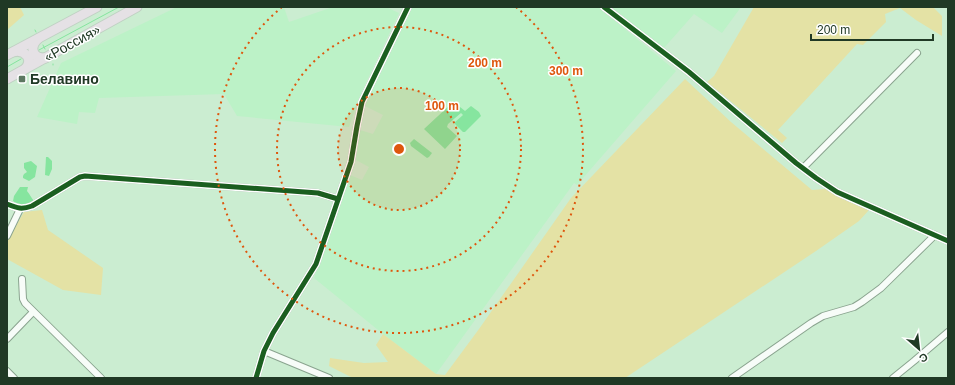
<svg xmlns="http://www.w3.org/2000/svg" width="955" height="385" font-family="Helvetica,sans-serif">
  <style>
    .built { fill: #bcf2c7 }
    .green { fill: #e4e2a5 }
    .water { fill: #86e59f }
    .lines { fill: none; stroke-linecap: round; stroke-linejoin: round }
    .stream { stroke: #86e59f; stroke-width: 1 }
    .minor-casing { stroke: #8aa48f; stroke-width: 8 }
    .highway-casing { stroke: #c0d1c3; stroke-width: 11 }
    .minor { stroke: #f7fcf8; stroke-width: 6 }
    .highway { stroke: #e5e1e5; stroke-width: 9 }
    .cycleway-casing { stroke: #fff; stroke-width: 8 }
    .cycleway { stroke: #1b5e20; stroke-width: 5 }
    .ring { fill: none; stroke: #de570d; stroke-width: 2; stroke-dasharray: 2 4 }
    .poi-dot { fill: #5c7861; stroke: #fff; stroke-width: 1.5 }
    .labels { text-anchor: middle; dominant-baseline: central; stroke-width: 3; stroke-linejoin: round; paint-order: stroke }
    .street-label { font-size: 14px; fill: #203925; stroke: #fff }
    .poi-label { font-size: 14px; font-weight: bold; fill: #203925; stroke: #fff; text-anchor: start }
    .centre { fill: #de570d; stroke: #fff; stroke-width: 2 }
    .ring-label { font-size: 12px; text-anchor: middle; font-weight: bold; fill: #de570d; stroke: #fff; stroke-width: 3; stroke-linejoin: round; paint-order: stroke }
  </style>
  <rect width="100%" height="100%" fill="#cbedd1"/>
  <g class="built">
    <path d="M 177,7 L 284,7 L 289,22 L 333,7 L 386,7 L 399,13 L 361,93 L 349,127 L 237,116 L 224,94 L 99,98 L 95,113 L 79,112 L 77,124 L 37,117 L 61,63 Z"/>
    <path d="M 411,7 L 598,7 L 676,71 L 577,185 L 574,183 L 436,374 L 383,334 L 314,278 L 350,175 L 362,180 L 369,167 L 354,159 L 360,130 L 373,134 L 383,115 L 363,105 Z"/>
    <path d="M 611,7 L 741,7 L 722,33 L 694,14 L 663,49 Z"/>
  </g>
  <g class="green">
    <path d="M 7,7 L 20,7 L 24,15 L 7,30 Z"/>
    <path d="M 754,7 L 933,7 L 942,16 L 942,36 L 916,20 L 900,8 L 885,14 L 886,22 L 863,45 L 857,44 L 778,130 L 787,138 L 782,143 L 707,82 L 714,76 Z"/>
    <path d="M 685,79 L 731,122 L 812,190 L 825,189 L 869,210 L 859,221 L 816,251 L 625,378 L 353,378 L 329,366 L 330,358 L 364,363 L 388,362 L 376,345 L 383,334 L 436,374 L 445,375 L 479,329 L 571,198 Z"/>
    <path d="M 42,210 L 48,230 L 103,268 L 101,295 L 63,290 L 7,259 L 7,241 L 24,212 Z"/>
  </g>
  <g class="water">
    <path d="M 452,103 L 455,103 L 465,111 L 471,106 L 479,112 L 481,116 L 465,132 L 463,132 L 454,123 L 463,115 L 461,113 L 448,124 L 447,127 L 457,136 L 445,149 L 424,129 Z"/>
    <path d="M 414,139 L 432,153 L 429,157 L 427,158 L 411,146 L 410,143 Z"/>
    <path d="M 46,157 L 48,157 L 52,161 L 52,169 L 49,176 L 45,175 Z"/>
    <path d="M 31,161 L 37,166 L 35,177 L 29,181 L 23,178 L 23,176 L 24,174 L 27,172 L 24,168 L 24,163 Z"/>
    <path d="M 20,187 L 28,187 L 27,191 C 30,194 31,198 34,201 L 29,203 L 26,207 C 22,203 17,204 13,201 L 14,196 Z"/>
  </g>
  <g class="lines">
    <g class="stream">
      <path d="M 35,30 L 36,32"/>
      <path d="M 43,45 L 45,49"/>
      <path d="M 39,50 L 119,7"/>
      <path d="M 53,64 L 53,65"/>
      <path d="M 7,67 L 21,59"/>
    </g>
    <defs>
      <g id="minor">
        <path d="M 604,7 L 689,72 L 796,163 L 816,178 L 837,192 L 948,241"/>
        <path d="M 803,168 L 917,53"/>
        <path d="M 7,204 C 17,208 21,210 32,206 L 75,180 L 80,177 L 85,176 L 126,179 L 318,193 L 338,199"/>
        <path d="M 7,236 L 20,209"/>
        <path d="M 22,279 L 23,299 L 25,303 L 101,378"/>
        <path d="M 7,339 L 33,312"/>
        <path d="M 264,351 L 329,378"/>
        <path d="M 7,371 L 14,378"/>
        <path d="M 256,378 L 264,351 L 273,333 L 316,264 L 351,162 L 357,126 L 362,102 L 408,7"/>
        <path d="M 732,378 L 811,323 L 823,316 L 854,307 L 862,302 L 881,288 L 935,235"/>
        <path d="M 893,378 L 914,361 L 948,332"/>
      </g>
      <g id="highway">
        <path d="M 38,39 C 29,47 32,59 46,58"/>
        <path d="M 13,52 C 25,49 34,59 25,69"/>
        <path d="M 7,55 L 97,7"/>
        <path d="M 7,79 L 137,7"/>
      </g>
    </defs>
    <use href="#minor" class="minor-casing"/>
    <use href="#highway" class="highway-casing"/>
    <use href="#minor" class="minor"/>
    <use href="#highway" class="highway"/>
    <defs>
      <g id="cycleway">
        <path d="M 604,7 L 689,72 L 796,163 L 816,178 L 837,192 L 948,241"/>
        <path d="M 7,204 C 17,208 21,210 32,206 L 75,180 L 80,177 L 85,176 L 126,179 L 318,193 L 338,199"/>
        <path d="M 256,378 L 264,351 L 273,333 L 316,264 L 351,162 L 357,126 L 362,102 L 408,7"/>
      </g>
    </defs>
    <use href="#cycleway" class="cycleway-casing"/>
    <use href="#cycleway" class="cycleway"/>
  </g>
  <circle cx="399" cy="149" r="61" fill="#de570d" fill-opacity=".12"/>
  <g class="ring">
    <circle cx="399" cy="149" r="61"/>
    <circle cx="399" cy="149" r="122"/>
    <path d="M516 7A184 184 0 1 1 282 7"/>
  </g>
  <rect class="poi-dot" x="18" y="75" width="8" height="8" rx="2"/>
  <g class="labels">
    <g class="street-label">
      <text transform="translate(72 43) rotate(-29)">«Россия»</text>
    </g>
    <g class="poi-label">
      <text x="30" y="79">Белавино</text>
    </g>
  </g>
  <circle cx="399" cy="149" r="6" class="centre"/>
  <g class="ring-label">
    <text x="485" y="67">200 m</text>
    <text x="566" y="75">300 m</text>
    <text x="442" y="110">100 m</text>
  </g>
  <rect width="955" height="385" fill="none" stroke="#203925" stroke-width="16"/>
  <g transform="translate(919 349) rotate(152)" stroke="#ffffff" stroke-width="3" paint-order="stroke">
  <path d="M0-3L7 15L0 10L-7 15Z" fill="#203925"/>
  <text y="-6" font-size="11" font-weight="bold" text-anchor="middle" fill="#203925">С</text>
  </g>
  <path d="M811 34v6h122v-6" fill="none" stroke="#203925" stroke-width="2"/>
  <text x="817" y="34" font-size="12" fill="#203925" stroke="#ffffff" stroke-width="3" paint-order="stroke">200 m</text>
</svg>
